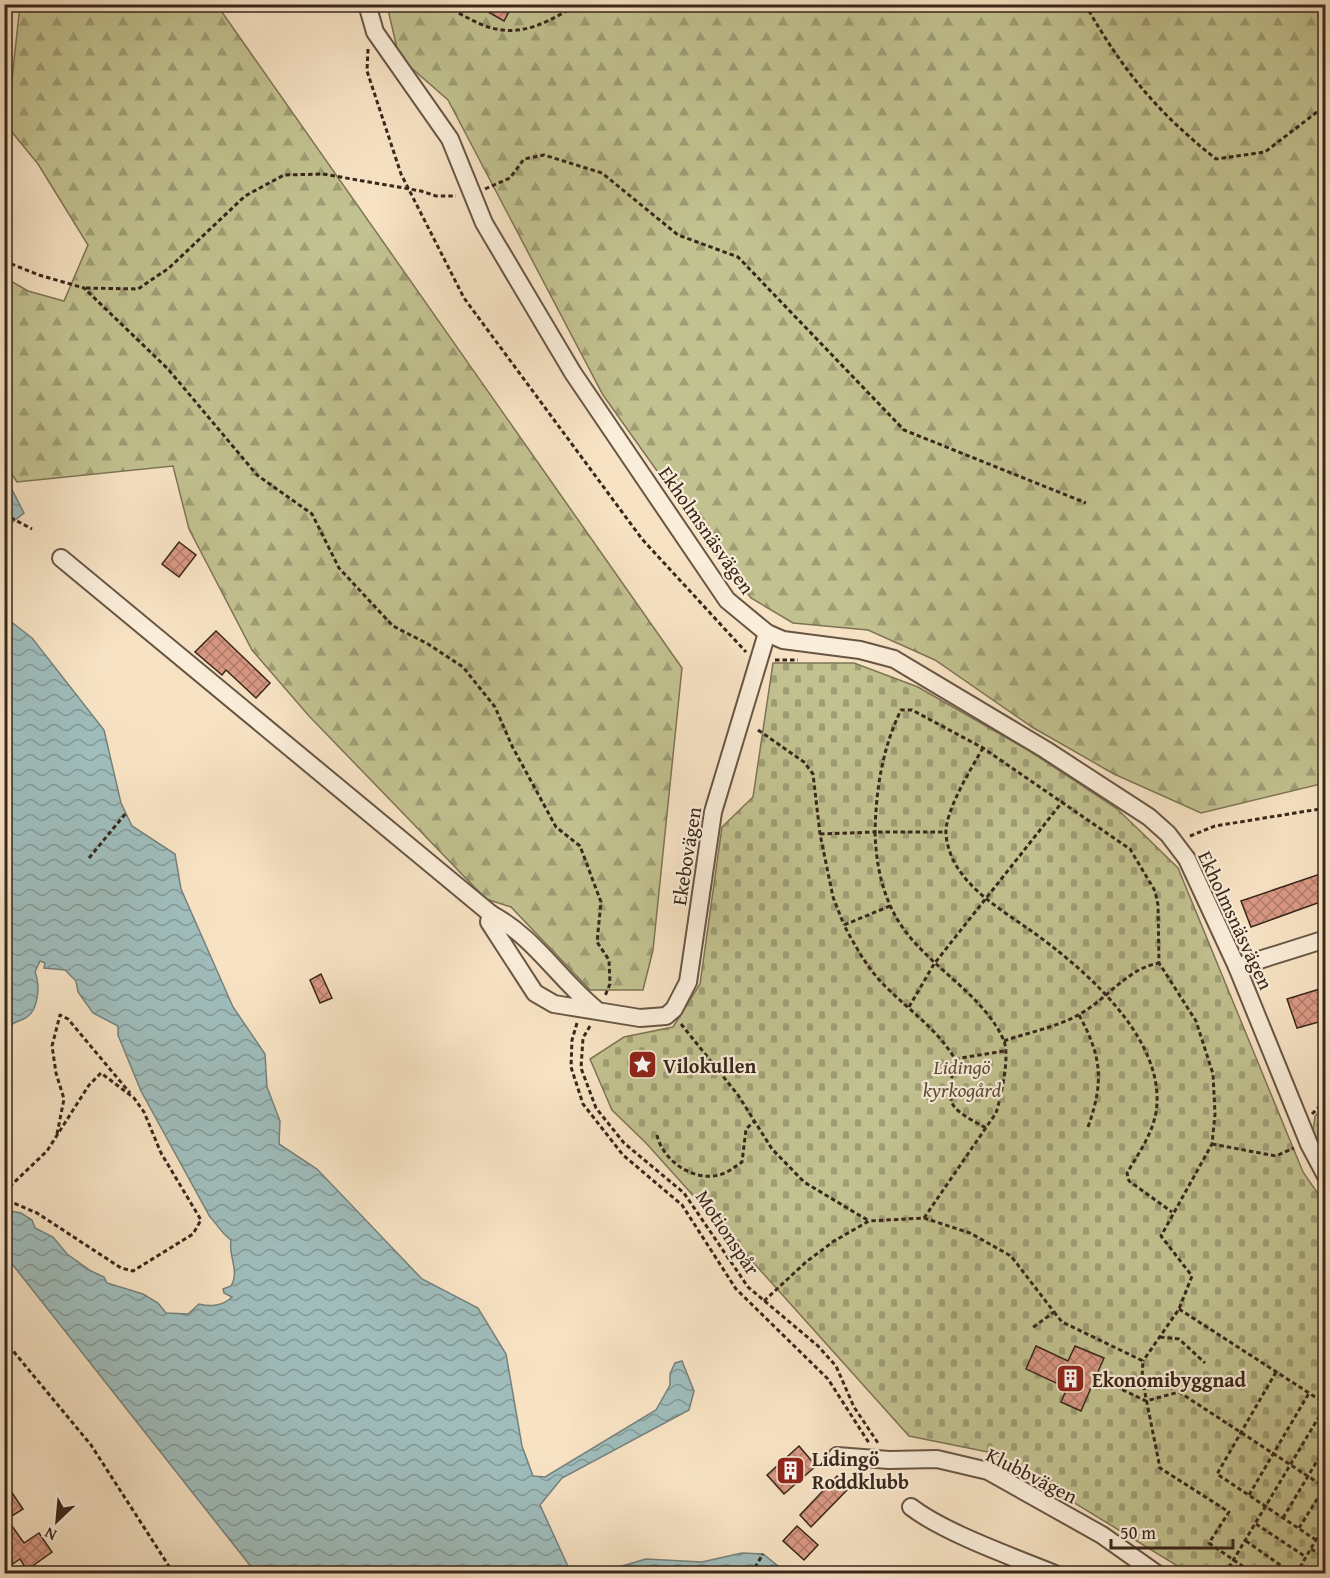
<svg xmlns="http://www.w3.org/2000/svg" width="1330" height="1578" font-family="'Gentium Book Plus',serif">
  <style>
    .forest { fill: url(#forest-firs); stroke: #7e7456; stroke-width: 1.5 }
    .cemetery { fill: url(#cemetery-stones); stroke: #7e7456; stroke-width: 1.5 }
    .park { fill: url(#park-dots); stroke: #7e7456; stroke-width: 1.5 }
    .water { fill: url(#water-waves); stroke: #76817c; stroke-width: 1.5 }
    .building { fill: url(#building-cross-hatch); stroke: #39271b; stroke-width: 1.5 }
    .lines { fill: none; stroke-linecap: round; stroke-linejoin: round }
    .minor-casing { stroke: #685645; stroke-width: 20 }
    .path { stroke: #39271b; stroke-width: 3; stroke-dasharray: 4.5 3; stroke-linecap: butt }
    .minor { stroke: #faedd9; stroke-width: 16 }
    .labels { text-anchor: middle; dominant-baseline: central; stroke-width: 4.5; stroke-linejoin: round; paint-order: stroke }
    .street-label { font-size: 20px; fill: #39271b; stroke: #faedd9 }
    .poi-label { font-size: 20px; font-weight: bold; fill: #39271b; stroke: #faedd9; text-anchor: start }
    .park-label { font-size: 20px; font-style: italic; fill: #5b4e38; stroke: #faedd9 }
  </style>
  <defs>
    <pattern id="forest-firs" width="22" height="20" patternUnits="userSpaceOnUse" patternTransform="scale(1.5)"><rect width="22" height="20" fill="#c2c290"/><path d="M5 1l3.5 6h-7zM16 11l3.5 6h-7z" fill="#9f9e75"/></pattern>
    <pattern id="cemetery-stones" width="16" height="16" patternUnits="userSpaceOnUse" patternTransform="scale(1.5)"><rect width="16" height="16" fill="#c2c290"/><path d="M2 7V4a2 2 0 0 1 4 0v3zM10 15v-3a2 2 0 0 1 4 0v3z" fill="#9f9e75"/></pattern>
    <pattern id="park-dots" width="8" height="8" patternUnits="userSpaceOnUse" patternTransform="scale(1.5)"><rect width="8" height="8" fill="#c2c290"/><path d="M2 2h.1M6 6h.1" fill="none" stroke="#9f9e75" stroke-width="1.8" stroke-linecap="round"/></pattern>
    <pattern id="water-waves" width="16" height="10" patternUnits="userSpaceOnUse" patternTransform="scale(1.5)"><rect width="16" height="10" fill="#9fbdbc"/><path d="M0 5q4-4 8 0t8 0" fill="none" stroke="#839a98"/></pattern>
    <pattern id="building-cross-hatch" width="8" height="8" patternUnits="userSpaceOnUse" patternTransform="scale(1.5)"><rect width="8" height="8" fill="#da9884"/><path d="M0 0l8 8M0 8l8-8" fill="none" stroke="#b27c6b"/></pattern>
  </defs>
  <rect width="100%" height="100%" fill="#f7e3c4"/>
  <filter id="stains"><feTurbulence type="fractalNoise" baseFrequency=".00333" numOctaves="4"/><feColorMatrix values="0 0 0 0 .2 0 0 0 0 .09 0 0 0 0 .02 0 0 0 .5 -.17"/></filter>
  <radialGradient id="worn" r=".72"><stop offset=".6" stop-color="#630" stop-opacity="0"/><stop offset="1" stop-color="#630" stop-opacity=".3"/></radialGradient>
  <g class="forest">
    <path d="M 20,5 L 217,5 L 682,668 L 653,950 L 643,990 L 590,990 L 511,907 L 486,899 L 309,716 L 252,650 L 189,529 L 173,466 L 17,482 L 5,464 L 4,277 L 28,291 L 64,301 L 88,245 L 38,164 L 7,126 Z"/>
    <path d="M 387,5 L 1325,5 L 1325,783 L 1201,813 L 1114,774 L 1032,727 L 935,660 L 868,630 L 793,623 L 751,598 L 719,558 L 603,395 L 448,100 L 399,57 Z"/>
  </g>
  <path class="cemetery" d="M 773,663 L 854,663 L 918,687 L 1028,750 L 1116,808 L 1136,827 L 1178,868 L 1303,1172 L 1325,1204 L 1325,1573 L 1189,1573 L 993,1453 L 909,1436 L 646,1143 L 612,1110 L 590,1059 L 624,1037 L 673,1027 L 700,984 L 722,827 L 753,797 Z"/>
  <path class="park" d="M 1325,1106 L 1325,1158 L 1312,1138 L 1315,1116 Z"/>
  <g class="water">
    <path d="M 5,476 L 24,513 L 5,528 L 4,528 Z"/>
    <path d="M 5,617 L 32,638 L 104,730 L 121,803 L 132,826 L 175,854 L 181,889 L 233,1007 L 265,1054 L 267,1087 L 280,1121 L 279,1144 L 317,1169 L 422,1279 L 478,1308 L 506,1354 L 522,1446 L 533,1476 L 545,1477 L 656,1410 L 670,1385 L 670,1374 L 675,1363 L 682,1361 L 694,1391 L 689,1410 L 562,1478 L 540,1505 L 571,1573 L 256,1573 L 5,1255 L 5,1210 L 21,1213 L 32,1220 L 35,1228 L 53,1237 L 67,1254 L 91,1271 L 104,1277 L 107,1283 L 143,1294 L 158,1303 L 166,1313 L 188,1314 L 199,1304 C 210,1307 223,1306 232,1297 L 224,1293 L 223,1289 L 231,1286 C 240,1271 228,1256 231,1240 C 221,1233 218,1225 210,1217 L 141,1091 L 118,1035 L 118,1026 L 93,1013 L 78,992 L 76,981 L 65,970 L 44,968 L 45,963 L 40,961 L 35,972 C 40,984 39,1009 27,1017 C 22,1021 15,1021 10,1026 L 5,1044 Z"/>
    <path d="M 742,1553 L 763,1554 L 787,1573 L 598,1573 L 646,1559 L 702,1562 Z"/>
  </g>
  <g class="building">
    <path d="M 474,4 L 513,4 L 504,21 Z"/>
    <path d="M 179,542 L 196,555 L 179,577 L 162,564 Z"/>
    <path d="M 216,631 L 270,683 L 256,698 L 226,670 L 222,675 L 195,652 Z"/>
    <path d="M 1326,872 L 1326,900 L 1251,927 L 1241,901 Z"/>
    <path d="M 321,974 L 332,998 L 320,1003 L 310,980 Z"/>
    <path d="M 1326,987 L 1326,1020 L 1297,1028 L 1287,999 Z"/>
    <path d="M 1036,1346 L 1068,1361 L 1075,1346 L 1104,1358 L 1081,1411 L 1061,1402 L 1067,1388 L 1026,1369 Z"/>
    <path d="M 799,1446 L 816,1466 L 784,1494 L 767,1475 Z"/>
    <path d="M 837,1476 L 849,1488 L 811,1527 L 800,1515 Z"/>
    <path d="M 4,1481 L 23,1509 L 7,1519 L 24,1543 L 39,1533 L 52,1552 L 27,1570 L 20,1559 L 4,1570 Z"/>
    <path d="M 797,1526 L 818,1545 L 804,1560 L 783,1541 Z"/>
  </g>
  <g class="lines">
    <defs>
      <g id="minor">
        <path d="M 367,4 L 375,32 L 450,139 L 484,223 L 573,373 L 727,600 L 767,633 L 783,640 L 860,650 L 894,659 L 1046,750 L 1149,817 L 1168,834 L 1187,859 L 1237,967 L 1309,1144 L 1326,1176"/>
        <path d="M 61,558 L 491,914"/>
        <path d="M 1237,967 L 1326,939"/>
        <path d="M 598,1011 C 560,981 535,937 491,914 L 489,922 L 535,993 L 554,1004 L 640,1018 L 666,1016 L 674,1009 L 688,982 L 713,812 L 767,633"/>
        <path d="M 837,1456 L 889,1460 L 937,1459 L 988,1471 L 1102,1535 L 1157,1574"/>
        <path d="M 911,1507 C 945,1533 1013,1557 1055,1574"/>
      </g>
    </defs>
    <use href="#minor" class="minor-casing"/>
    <g class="path">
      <path d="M 447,4 C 454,11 462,15 470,19 C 511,42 541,27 578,4"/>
      <path d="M 1085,4 C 1123,71 1157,112 1216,159 L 1265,152 L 1326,105"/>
      <path d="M 368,49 L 367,71 L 401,174 L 464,298 L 642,539 L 746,652"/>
      <path d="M 485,189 L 510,178 L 524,159 L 544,155 L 602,173 L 678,235 L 738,257 L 904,430 L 1086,503"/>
      <path d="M 4,261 L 39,275 L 84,288 L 168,369 L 257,475 L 312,514 L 339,568 L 393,626 L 428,644 L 463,667 L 495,707 L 512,746 L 556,827 L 580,846 L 601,902 L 597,942 L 609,960 L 610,984 L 605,996"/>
      <path d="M 86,288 L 138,289 L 169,268 L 245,196 L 284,175 L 323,174 L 421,191 L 436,196 L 456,196"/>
      <path d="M 4,514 L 32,529"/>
      <path d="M 775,660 L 798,660"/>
      <path d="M 758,730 L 804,762 L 813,774 L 820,834 L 833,897 L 844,925"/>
      <path d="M 983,748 C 972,767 944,812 946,835 C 951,881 996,906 1030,930 C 1082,967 1160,1033 1157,1103 C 1156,1129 1140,1151 1127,1173 L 1129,1181 L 1172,1212"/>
      <path d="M 820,834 L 875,832 C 876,790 882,749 901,710 L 912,710 L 983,748 L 1130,849 L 1155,891 L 1158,905 L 1159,963 L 1196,1021 L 1213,1074 L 1215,1114 L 1212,1144 L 1161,1236 L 1192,1276 L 1179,1309 L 1143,1361"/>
      <path d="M 1190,836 L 1215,826 L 1326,808"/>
      <path d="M 89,858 L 126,813"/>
      <path d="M 890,906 L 844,925 C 855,946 868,969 885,986 C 910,1011 937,1029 955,1059 C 947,1105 944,1105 986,1128"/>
      <path d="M 909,1007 L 934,964 L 1063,801"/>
      <path d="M 1079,1015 C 1102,1057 1104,1082 1088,1127"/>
      <path d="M 577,1023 L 572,1040 L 571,1067 L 583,1104 L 623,1155 L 682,1205 L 736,1289 L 828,1379 L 869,1443"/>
      <path d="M 681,1024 L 738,1095 L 772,1149 L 804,1182 L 869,1221"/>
      <path d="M 590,1026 L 583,1038 L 581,1068 L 596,1108 L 624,1143 L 684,1193 L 748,1287 L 818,1346 L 836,1366 L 854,1407 L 878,1443"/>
      <path d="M 1004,1041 C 1029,1032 1058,1027 1080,1014 C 1107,999 1128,968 1159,963"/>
      <path d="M 955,1059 L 1004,1051"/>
      <path d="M 1312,1114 L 1326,1100"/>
      <path d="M 57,1134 L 64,1099 L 56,1073 L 52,1046 L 60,1015 L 68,1019 L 130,1093"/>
      <path d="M 657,1135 C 663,1162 697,1185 725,1173 C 731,1170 736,1166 742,1162 L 746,1129 L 755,1121"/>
      <path d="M 1212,1144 L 1276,1156 L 1294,1148"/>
      <path d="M 4,1192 L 47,1151 L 89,1085 L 101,1073 L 134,1098 L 144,1112 L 161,1153 L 201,1220 L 193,1234 L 133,1271 L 121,1268 L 37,1213 L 4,1199"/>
      <path d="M 924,1218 L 996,1113 C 1001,1097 1010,1057 1004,1041 C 985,996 931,968 903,928 C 883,900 876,866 875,832 L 946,832"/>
      <path d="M 764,1301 L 806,1262 L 834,1241 L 869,1221 L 924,1218 L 970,1233 L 1011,1256 L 1054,1312 L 1032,1328"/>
      <path d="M 1179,1309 L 1326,1404"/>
      <path d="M 1054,1312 L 1062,1322 L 1143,1361 L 1142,1378 L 1160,1468 L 1229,1512 L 1209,1543 L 1254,1574"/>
      <path d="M 1160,1337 L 1179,1339 L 1205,1363"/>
      <path d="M 4,1340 L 91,1445 L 174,1574"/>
      <path d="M 1276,1372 L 1217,1474 L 1316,1540"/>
      <path d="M 1102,1380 L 1146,1401 L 1179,1392 L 1326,1488"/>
      <path d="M 1249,1495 L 1309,1393"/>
      <path d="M 1283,1518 L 1326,1446"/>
      <path d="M 1256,1524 L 1306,1557"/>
      <path d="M 1299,1528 L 1326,1485"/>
      <path d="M 1320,1533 L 1326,1524"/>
      <path d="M 1246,1541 L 1293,1574"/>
      <path d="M 1311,1549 L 1326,1558"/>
      <path d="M 751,1574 L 763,1554"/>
      <path d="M 1225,1574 L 1326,1405"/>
      <path d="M 1296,1574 L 1320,1533 L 1326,1536"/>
      <path d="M 1324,1574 L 1326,1571"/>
    </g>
    <use href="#minor" class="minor"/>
  </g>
  <defs>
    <symbol id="sight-square" viewBox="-11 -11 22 22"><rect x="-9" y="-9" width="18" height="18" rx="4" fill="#8f2418" stroke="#faedd9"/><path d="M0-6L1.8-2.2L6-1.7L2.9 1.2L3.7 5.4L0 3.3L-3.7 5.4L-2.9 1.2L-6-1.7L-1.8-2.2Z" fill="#fff"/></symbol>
    <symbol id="building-square" viewBox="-11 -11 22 22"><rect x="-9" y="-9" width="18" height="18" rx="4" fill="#8f2418" stroke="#faedd9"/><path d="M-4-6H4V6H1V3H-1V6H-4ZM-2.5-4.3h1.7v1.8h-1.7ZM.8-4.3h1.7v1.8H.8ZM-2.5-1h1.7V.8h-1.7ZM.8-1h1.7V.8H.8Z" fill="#fff"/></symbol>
  </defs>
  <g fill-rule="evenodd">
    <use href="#sight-square" x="626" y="1048" width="33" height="33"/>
    <use href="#building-square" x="1054" y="1362" width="33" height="33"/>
    <use href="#building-square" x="774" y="1454" width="33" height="33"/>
  </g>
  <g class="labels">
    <g class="street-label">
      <text transform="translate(707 530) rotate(55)">Ekholmsnäsvägen</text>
      <text transform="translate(686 856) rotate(-81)">Ekebovägen</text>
      <text transform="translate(1236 920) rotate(65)">Ekholmsnäsvägen</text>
      <text transform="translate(728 1232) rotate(56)">Motionspår</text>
      <text transform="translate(1032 1475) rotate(27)">Klubbvägen</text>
    </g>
    <g class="poi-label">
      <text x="663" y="1065">Vilokullen</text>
      <text x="1092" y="1379">Ekonomibyggnad</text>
      <text x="812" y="1458">Lidingö<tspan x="812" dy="23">Roddklubb</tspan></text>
    </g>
    <g class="park-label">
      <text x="962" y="1066">Lidingö<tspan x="962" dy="23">kyrkogård</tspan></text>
    </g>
  </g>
  <rect width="1330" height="1578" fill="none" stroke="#f7e3c4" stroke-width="24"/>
  <rect x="6" y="6" width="1318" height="1566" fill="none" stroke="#39271b" stroke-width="3"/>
  <rect x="12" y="12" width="1306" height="1554" fill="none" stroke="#39271b" stroke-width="1.5"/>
  <g transform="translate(57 1521) rotate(206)" stroke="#faedd9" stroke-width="4.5" paint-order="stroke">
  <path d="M0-4.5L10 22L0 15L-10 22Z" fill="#39271b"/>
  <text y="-9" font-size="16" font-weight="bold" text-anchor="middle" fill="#39271b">N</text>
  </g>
  <path d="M1111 1539v9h122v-9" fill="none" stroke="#39271b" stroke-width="3"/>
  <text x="1120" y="1539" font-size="18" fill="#39271b" stroke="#faedd9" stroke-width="4.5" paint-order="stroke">50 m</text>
  <rect width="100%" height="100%" filter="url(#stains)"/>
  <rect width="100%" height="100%" fill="url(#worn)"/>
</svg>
